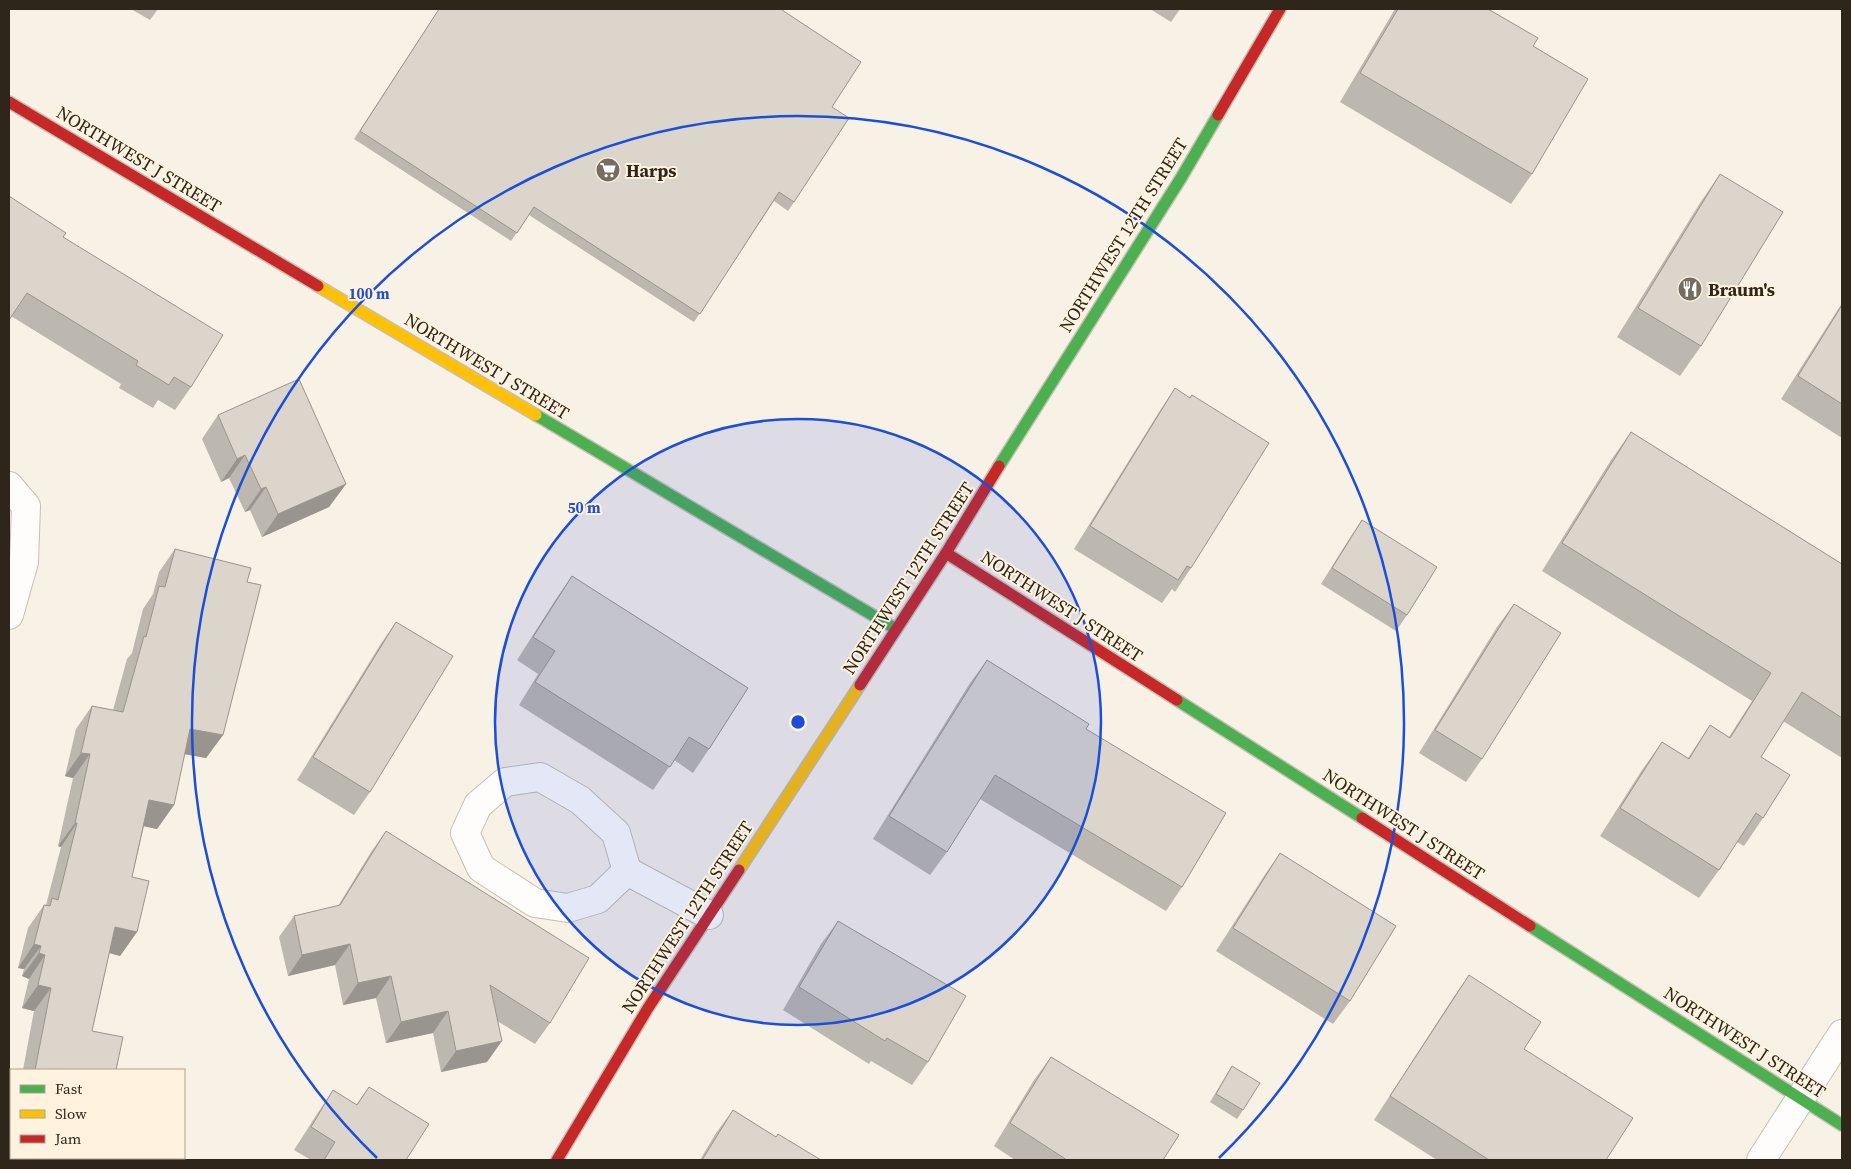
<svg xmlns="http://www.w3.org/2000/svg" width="1851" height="1169" font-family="'Source Serif 4',serif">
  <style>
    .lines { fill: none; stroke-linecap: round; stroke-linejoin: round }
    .street-casing { stroke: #c6bfb4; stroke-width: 30 }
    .fast-casing { stroke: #c6bfb4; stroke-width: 14 }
    .slow-casing { stroke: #c6bfb4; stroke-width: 14 }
    .jam-casing { stroke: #c6bfb4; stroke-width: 14 }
    .street { stroke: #fefdfb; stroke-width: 28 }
    .fast { stroke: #4caf50; stroke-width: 11 }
    .slow { stroke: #ffc107; stroke-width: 11 }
    .jam { stroke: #c62828; stroke-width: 11 }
    .wall { fill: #bcb7af }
    .shaded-wall { fill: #99958e }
    .building { fill: #dbd5cb; stroke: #99958e }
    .ring { fill: none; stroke: #1d4ed8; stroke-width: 2.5 }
    .labels { text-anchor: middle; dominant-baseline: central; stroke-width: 4; stroke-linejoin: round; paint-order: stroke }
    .street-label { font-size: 18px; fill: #2e261a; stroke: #fff3df }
    .poi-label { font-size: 18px; font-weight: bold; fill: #2e261a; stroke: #fff3df; text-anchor: start }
    .centre { fill: #1d4ed8; stroke: #fff3df; stroke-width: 2.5 }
    .ring-label { font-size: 15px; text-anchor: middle; font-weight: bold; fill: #1d4ed8; stroke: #fff3df; stroke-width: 4; stroke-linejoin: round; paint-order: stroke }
  </style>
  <rect width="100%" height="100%" fill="#f8f1e6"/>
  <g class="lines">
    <defs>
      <g id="street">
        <path d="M 9,486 L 26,506 L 24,562 L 9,615"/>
        <path d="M 627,871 L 598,899 L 568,908 L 535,903 L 481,868 L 465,833 L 478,805 L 505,782 L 540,777 L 580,800 L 616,833 L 627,871 L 709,915"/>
        <path d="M 1761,1160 L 1842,1034"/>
      </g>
      <g id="fast">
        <path d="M 536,415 L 896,629"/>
        <path d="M 999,466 L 1181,178 L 1218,115"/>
        <path d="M 1177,700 L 1362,818"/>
        <path d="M 1530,926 L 1842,1125"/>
      </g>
      <g id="slow">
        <path d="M 318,286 L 536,415"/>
        <path d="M 739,870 L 860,685"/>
      </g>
      <g id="jam">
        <path d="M 9,102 L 318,286"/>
        <path d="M 1218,115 L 1280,9"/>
        <path d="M 946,553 L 1177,700"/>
        <path d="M 860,685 L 946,553 L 999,466"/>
        <path d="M 1362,818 L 1530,926"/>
        <path d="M 557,1160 L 648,1008 L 739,870"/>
      </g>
    </defs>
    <use href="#street" class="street-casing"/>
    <use href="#fast" class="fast-casing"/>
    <use href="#slow" class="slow-casing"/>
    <use href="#jam" class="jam-casing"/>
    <use href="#street" class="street"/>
    <use href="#fast" class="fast"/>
    <use href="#slow" class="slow"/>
    <use href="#jam" class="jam"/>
  </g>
  <g class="wall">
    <path d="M 131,9 L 158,9 L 150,20 Z"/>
    <path d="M 439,9 L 782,10 L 832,107 L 794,202 L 788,211 L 774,201 L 694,322 L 529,215 L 511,241 L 354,139 Z"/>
    <path d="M 1150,9 L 1180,9 L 1171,22 Z"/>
    <path d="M 1395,9 L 1488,9 L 1533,46 L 1532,174 L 1511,204 L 1340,102 Z"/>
    <path d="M 1720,174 L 1701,346 L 1680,376 L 1617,337 L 1700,203 Z"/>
    <path d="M 63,237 L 191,387 L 175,410 L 158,400 L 153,408 L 119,388 L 121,384 L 11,316 Z"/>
    <path d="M 1842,303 L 1842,438 L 1781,399 Z"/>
    <path d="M 1175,388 L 1191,568 L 1175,592 L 1172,589 L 1162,603 L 1074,549 L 1159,412 Z"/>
    <path d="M 218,415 L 346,484 L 329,507 L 262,537 L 250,510 L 245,512 L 229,478 L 221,482 L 202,439 Z"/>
    <path d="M 1631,432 L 1842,564 L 1842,758 L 1783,721 L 1761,757 L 1763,818 L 1744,846 L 1737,842 L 1719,870 L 1699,898 L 1600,836 L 1642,770 L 1662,742 L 1688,758 L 1710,725 L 1729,737 L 1752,701 L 1542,571 L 1611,460 Z"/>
    <path d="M 1362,520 L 1407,615 L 1396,631 L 1321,584 L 1351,536 Z"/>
    <path d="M 175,549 L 247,582 L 223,735 L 206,758 L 184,754 L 174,805 L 157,829 L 144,826 L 132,877 L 137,932 L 120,956 L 109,953 L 92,1031 L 116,1070 L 23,1070 L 34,1011 L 22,1008 L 29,979 L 22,976 L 24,969 L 18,968 L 28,928 L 44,905 L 46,905 L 61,847 L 58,846 L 73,778 L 65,776 L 76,729 L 92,706 L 113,710 L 127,659 L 132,653 L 143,609 L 153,594 L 159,572 Z"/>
    <path d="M 572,576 L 709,749 L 693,773 L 674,760 L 653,790 L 519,705 L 538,674 L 517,660 L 556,599 Z"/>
    <path d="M 1514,604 L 1482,759 L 1466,782 L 1419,753 L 1497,627 Z"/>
    <path d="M 396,622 L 370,792 L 354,815 L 297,780 L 380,645 Z"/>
    <path d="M 987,660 L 1086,729 L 1182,887 L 1166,911 L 980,799 L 947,852 L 930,875 L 873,839 L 970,683 Z"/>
    <path d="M 386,831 L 550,1023 L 535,1044 L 497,1021 L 487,1062 L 441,1072 L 433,1033 L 386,1043 L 376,998 L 343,1005 L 335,965 L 288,976 L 279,937 L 294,916 L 338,906 L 371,852 Z"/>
    <path d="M 1280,853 L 1350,1001 L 1333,1024 L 1216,951 L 1264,876 Z"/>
    <path d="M 838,921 L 928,1062 L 912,1085 L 871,1061 L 869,1064 L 783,1010 L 821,944 Z"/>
    <path d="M 1469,975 L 1524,1049 L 1606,1160 L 1437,1160 L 1374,1120 L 1453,998 Z"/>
    <path d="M 1051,1057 L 1163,1160 L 1015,1160 L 994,1146 L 1034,1080 Z"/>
    <path d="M 1232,1066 L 1243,1110 L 1237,1119 L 1210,1102 Z"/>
    <path d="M 369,1087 L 406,1160 L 311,1160 L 294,1150 L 317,1114 L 333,1090 L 356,1105 Z"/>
    <path d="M 733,1110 L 776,1137 L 821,1160 L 700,1160 L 716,1133 Z"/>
    <path d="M 11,1120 L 11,1158 L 88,1158 L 86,1160 L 77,1159 L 76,1160 L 9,1160 L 9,1123 Z"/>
  </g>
  <g class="shaded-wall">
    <path d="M 245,455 L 229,478 L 221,482 L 237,459 Z"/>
    <path d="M 346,484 L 329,507 L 262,537 L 278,514 Z"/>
    <path d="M 266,487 L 250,510 L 245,512 L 261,489 Z"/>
    <path d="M 190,729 L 223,735 L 206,758 L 173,752 Z"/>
    <path d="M 81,753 L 90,754 L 73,778 L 65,776 Z"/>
    <path d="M 149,800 L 174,805 L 157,829 L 133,824 Z"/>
    <path d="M 75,823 L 77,823 L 61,847 L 58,846 Z"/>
    <path d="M 115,927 L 137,932 L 120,956 L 99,950 Z"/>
    <path d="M 34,944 L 41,946 L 24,969 L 18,968 Z"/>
    <path d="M 350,944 L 335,965 L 288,976 L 302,955 Z"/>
    <path d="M 39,953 L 45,955 L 29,979 L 22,976 Z"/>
    <path d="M 391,976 L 376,998 L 343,1005 L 358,983 Z"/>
    <path d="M 38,985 L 51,988 L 34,1011 L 22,1008 Z"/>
    <path d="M 448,1011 L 433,1033 L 386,1043 L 401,1022 Z"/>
    <path d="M 502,1041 L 487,1062 L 441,1072 L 456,1051 Z"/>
    <path d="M 11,1149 L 11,1158 L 88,1158 L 86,1160 L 77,1159 L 76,1160 L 9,1160 L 9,1153 Z"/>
  </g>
  <g class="building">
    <path d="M 439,9 L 783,9 L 782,10 L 861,62 L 832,107 L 849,118 L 794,202 L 779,192 L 700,314 L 534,207 L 517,233 L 360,131 Z"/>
    <path d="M 1398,9 L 1488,9 L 1538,38 L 1533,46 L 1588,79 L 1532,174 L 1360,73 Z"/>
    <path d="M 1720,174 L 1783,212 L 1701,346 L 1638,308 Z"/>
    <path d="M 9,196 L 66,233 L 63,237 L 223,335 L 191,387 L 174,377 L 169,385 L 136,365 L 138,361 L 27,293 L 9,320 Z"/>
    <path d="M 1842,305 L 1842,404 L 1798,376 Z"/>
    <path d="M 299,379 L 346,484 L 278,514 L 266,487 L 261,489 L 245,455 L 237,459 L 218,415 Z"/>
    <path d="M 1175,388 L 1190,398 L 1192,395 L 1269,443 L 1191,568 L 1187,566 L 1178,580 L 1090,526 Z"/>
    <path d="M 1631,432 L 1842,564 L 1842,718 L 1802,692 L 1761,757 L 1790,775 L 1763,818 L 1756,813 L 1719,870 L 1620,808 L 1662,742 L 1689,759 L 1710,725 L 1730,738 L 1771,673 L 1562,543 Z"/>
    <path d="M 1362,520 L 1437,567 L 1407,615 L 1332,568 Z"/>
    <path d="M 175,549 L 251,568 L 247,582 L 261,585 L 223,735 L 190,729 L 174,805 L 149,800 L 132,877 L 149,881 L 137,932 L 115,927 L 92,1031 L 123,1037 L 116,1070 L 35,1070 L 51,988 L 38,985 L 45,955 L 39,953 L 41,946 L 34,944 L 44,905 L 50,906 L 52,898 L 58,900 L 77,823 L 75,823 L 90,754 L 81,753 L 92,706 L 123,712 L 144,636 L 146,637 L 159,586 L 165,587 Z"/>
    <path d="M 572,576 L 748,688 L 709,749 L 689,737 L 670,767 L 535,682 L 555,651 L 533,637 Z"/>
    <path d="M 1514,604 L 1561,633 L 1482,759 L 1435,730 Z"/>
    <path d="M 396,622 L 453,656 L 370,792 L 313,757 Z"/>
    <path d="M 987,660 L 1089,724 L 1086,729 L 1226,813 L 1182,887 L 995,775 L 947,852 L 889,816 Z"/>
    <path d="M 386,831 L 589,958 L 550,1023 L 490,985 L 502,1041 L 456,1051 L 448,1011 L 401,1022 L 391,976 L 358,983 L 350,944 L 302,955 L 294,916 L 340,905 Z"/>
    <path d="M 1280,853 L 1396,926 L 1350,1001 L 1233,928 Z"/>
    <path d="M 838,921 L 966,996 L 928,1062 L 887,1038 L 885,1041 L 799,987 Z"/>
    <path d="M 1469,975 L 1541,1022 L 1524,1049 L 1633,1118 L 1606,1160 L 1489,1160 L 1390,1096 Z"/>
    <path d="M 1051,1057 L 1179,1135 L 1163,1160 L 1067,1160 L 1010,1123 Z"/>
    <path d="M 1232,1066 L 1260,1083 L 1243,1110 L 1216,1094 Z"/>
    <path d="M 369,1087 L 429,1124 L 406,1160 L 324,1160 L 335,1142 L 311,1127 L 333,1090 L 357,1105 Z"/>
    <path d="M 733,1110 L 776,1137 L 778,1134 L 821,1160 L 702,1160 Z"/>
  </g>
  <circle cx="798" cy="722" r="303" fill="#1d4ed8" fill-opacity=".12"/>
  <g class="ring">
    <circle cx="798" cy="722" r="303"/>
    <path d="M377 1158A606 606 0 1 1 1219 1158"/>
  </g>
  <defs>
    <symbol id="supermarket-disc" viewBox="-11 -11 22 22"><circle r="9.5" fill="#756d61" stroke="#fff3df"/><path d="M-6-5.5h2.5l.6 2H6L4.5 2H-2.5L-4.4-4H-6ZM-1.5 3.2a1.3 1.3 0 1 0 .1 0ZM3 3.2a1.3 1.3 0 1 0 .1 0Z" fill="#fff"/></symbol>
    <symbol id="restaurant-disc" viewBox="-11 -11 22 22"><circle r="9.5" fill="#756d61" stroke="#fff3df"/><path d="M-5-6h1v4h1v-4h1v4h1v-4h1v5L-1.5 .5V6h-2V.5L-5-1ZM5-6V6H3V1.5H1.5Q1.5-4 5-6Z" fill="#fff"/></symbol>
  </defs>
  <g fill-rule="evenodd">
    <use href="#supermarket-disc" x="594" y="156" width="28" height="28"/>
    <use href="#restaurant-disc" x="1676" y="275" width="28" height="28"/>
  </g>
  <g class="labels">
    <g class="street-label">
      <text transform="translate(139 159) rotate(31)">NORTHWEST J STREET</text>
      <text transform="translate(1123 235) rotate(-58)">NORTHWEST 12TH STREET</text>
      <text transform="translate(487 366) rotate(31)">NORTHWEST J STREET</text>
      <text transform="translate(908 578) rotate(-57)">NORTHWEST 12TH STREET</text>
      <text transform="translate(1062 606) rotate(33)">NORTHWEST J STREET</text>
      <text transform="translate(1404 824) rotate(33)">NORTHWEST J STREET</text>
      <text transform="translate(687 917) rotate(-57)">NORTHWEST 12TH STREET</text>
      <text transform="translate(1745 1042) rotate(33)">NORTHWEST J STREET</text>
    </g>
    <g class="poi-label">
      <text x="626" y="170">Harps</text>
      <text x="1708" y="289">Braum's</text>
    </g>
  </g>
  <circle cx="798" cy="722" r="8" class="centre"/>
  <g class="ring-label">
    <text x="369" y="299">100 m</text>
    <text x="584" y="513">50 m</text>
  </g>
  <rect width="1851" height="1169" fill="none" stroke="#2e261a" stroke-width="20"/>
  <rect x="10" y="1069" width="175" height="90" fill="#fff3df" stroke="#aba190"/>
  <rect x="20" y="1085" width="25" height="8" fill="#4caf50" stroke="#aba190"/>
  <text x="55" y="1094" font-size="15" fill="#2e261a">Fast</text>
  <rect x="20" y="1110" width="25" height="8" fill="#ffc107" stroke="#aba190"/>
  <text x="55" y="1119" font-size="15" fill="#2e261a">Slow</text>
  <rect x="20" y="1135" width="25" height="8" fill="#c62828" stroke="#aba190"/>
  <text x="55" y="1144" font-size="15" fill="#2e261a">Jam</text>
</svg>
